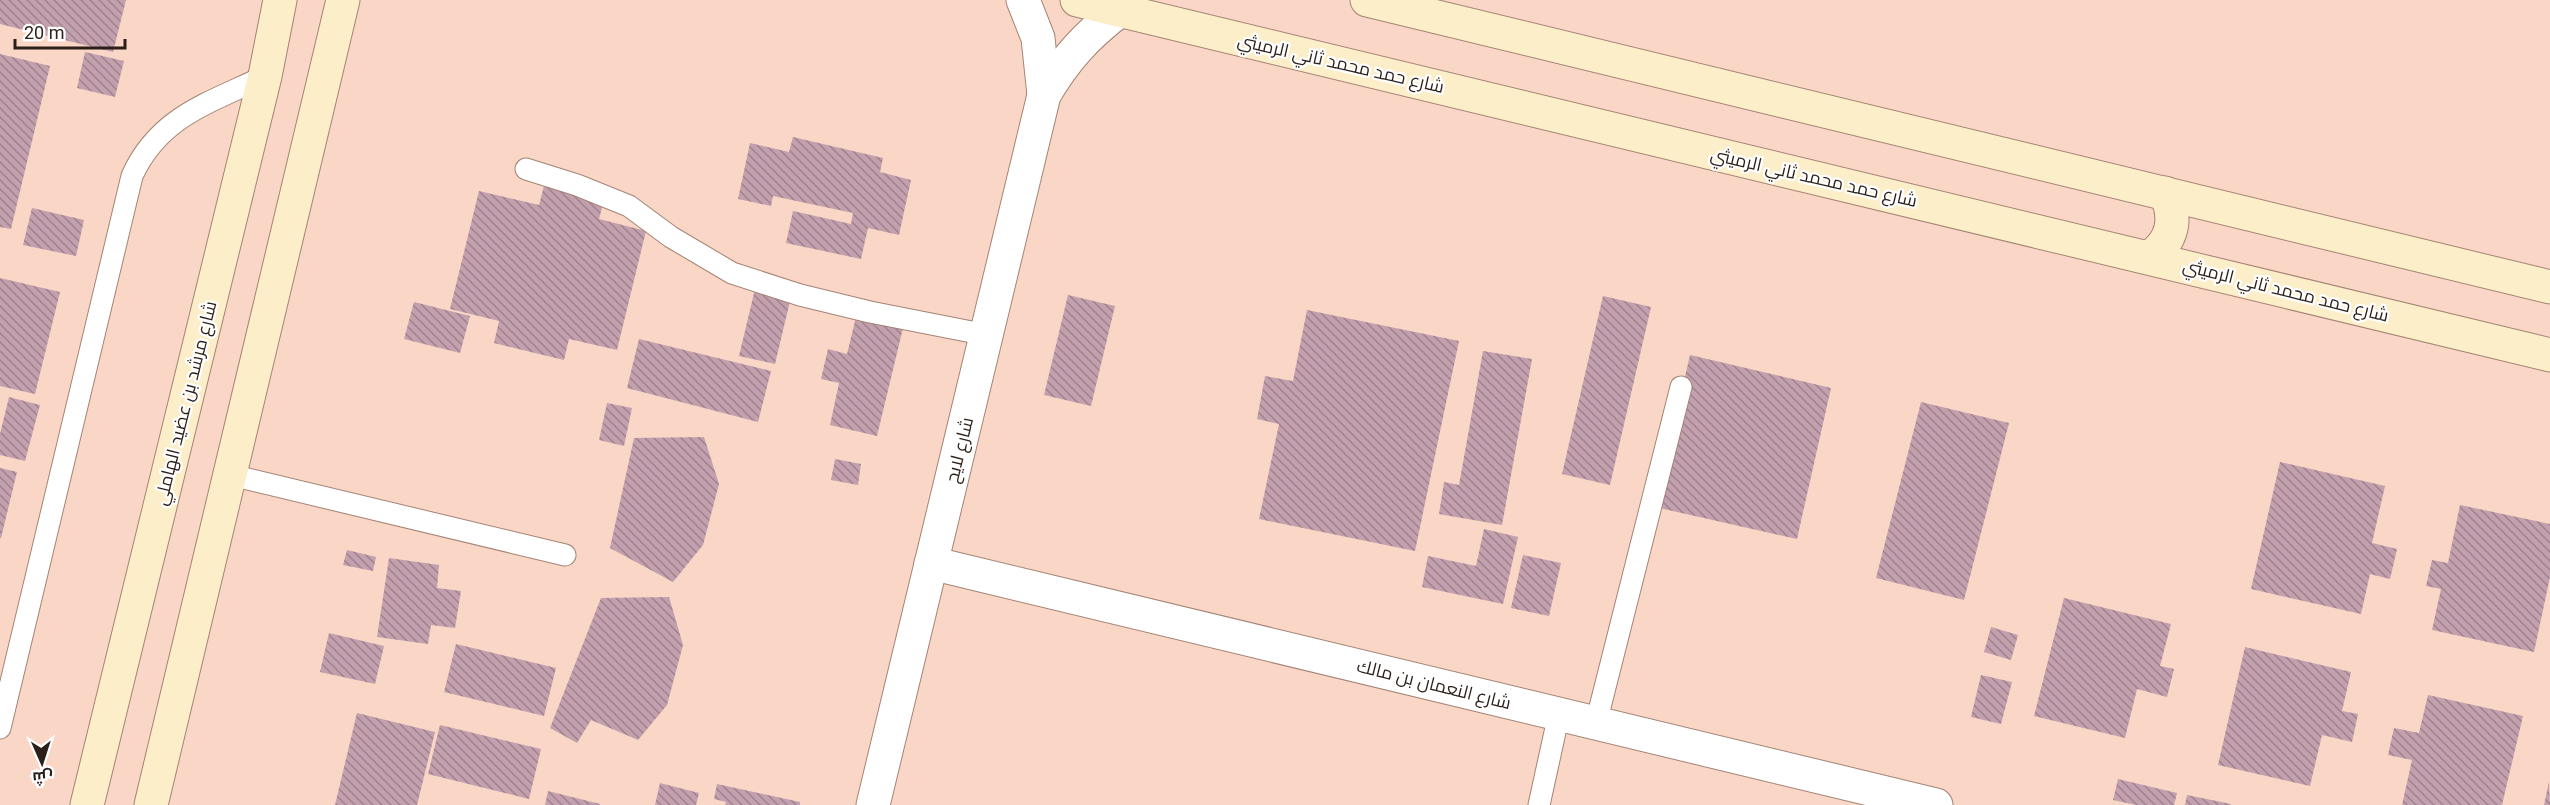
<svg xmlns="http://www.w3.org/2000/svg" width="2550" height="805" font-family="Roboto,Cairo,sans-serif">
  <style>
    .building { fill: url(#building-back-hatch) }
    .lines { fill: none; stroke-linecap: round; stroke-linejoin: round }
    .lane-casing { stroke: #a48475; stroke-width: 23 }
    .street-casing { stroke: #a48475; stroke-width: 35 }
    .secondary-casing { stroke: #a48475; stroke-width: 35 }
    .lane { stroke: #fff; stroke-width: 21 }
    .street { stroke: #fff; stroke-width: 33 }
    .secondary { stroke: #fceec8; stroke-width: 33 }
    .labels { text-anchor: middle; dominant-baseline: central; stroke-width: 4.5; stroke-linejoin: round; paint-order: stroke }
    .street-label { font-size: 18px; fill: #2c1f19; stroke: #fff }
  </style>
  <defs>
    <pattern id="building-back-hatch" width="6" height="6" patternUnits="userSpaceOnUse" patternTransform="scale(1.5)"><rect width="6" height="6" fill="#c3a0ae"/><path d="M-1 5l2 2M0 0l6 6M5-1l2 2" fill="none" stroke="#9f828d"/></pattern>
  </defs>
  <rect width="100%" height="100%" fill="#f9d6c5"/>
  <g class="building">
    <path d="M 0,0 L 126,0 L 113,52 L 0,24 Z"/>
    <path d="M 85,52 L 124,61 L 115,97 L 77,88 Z"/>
    <path d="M 0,54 L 50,66 L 11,229 L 0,227 Z"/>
    <path d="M 793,137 L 883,158 L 880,172 L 911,180 L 899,235 L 868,228 L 861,259 L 786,243 L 793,211 L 851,224 L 853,213 L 773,196 L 771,206 L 738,199 L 750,143 L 789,152 Z"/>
    <path d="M 545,182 L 605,197 L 599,219 L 646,231 L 617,350 L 569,339 L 564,360 L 494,343 L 499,321 L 450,309 L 479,191 L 539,205 Z"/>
    <path d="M 32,208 L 84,220 L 76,256 L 23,245 Z"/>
    <path d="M 0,278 L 60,292 L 35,394 L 0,386 Z"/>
    <path d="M 755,289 L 791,297 L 775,364 L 739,356 Z"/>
    <path d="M 1068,295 L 1115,306 L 1091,406 L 1044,395 Z"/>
    <path d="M 1603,296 L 1651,307 L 1610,485 L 1562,474 Z"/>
    <path d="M 414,302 L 470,316 L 460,353 L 404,339 Z"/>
    <path d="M 1307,310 L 1459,341 L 1415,551 L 1259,519 L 1279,424 L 1257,419 L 1265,376 L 1293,381 Z"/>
    <path d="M 857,313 L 904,324 L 877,436 L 830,425 L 839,383 L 821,379 L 828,349 L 847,354 Z"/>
    <path d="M 639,339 L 771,371 L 758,422 L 627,388 Z"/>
    <path d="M 1483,351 L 1532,359 L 1502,525 L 1439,514 L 1444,482 L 1459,485 Z"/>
    <path d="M 1690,355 L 1831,388 L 1797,539 L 1655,507 Z"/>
    <path d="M 9,397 L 40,405 L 25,461 L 0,455 L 0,434 Z"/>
    <path d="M 1921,402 L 2009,423 L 1964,600 L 1876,578 Z"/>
    <path d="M 607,403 L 632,408 L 624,446 L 599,440 Z"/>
    <path d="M 704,437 L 719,484 L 703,545 L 673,582 L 610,548 L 634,438 Z"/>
    <path d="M 835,459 L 861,464 L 858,485 L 831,480 Z"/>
    <path d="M 2280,462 L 2385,486 L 2372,543 L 2397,549 L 2390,579 L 2370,574 L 2361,614 L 2251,589 Z"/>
    <path d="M 0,468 L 17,472 L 1,538 L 0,538 Z"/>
    <path d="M 2460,505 L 2550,524 L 2550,577 L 2534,652 L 2432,630 L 2441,589 L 2426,586 L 2432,560 L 2448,563 Z"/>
    <path d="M 1484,529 L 1518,537 L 1503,604 L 1422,587 L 1428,556 L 1476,566 Z"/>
    <path d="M 347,550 L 376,557 L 373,571 L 343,565 Z"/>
    <path d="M 1523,555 L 1561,563 L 1549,616 L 1511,608 Z"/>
    <path d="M 389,558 L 439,565 L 437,588 L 461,591 L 455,628 L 431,625 L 428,644 L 377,637 Z"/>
    <path d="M 669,597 L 683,645 L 667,705 L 638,740 L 591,720 L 577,743 L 550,728 L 601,598 Z"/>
    <path d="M 2064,598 L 2171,624 L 2160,666 L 2174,669 L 2167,697 L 2137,689 L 2125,738 L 2034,716 Z"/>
    <path d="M 1991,627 L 2018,635 L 2011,660 L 1984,652 Z"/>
    <path d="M 329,633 L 384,646 L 375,684 L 320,672 Z"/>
    <path d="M 456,644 L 556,668 L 544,716 L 444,692 Z"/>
    <path d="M 2245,647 L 2351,672 L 2342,711 L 2358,714 L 2352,742 L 2322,735 L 2310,786 L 2218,765 Z"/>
    <path d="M 1981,675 L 2012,682 L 2001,724 L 1971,717 Z"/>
    <path d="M 2428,695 L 2523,716 L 2502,805 L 2402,805 L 2412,760 L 2388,755 L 2394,728 L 2419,733 Z"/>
    <path d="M 357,713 L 435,732 L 417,805 L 335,805 Z"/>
    <path d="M 440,725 L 541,749 L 529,799 L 428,774 Z"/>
    <path d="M 2118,779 L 2177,793 L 2174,805 L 2136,805 L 2113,800 Z"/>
    <path d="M 2549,782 L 2550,805 L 2544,805 Z"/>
    <path d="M 660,783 L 699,793 L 696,805 L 655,805 Z"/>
    <path d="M 717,784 L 800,802 L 800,805 L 725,805 L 726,802 L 714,799 Z"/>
    <path d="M 548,791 L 600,804 L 600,805 L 545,805 Z"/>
    <path d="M 2187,795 L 2231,804 L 2230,805 L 2185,805 Z"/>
  </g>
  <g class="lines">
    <defs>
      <g id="lane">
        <path d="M 526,169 L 577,185 L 629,206 L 671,237 L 732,273 L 800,295 L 870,312 L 987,335"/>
        <path d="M 231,475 L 565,555"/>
        <path d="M 1596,723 L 1681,387"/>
        <path d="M 0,728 L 132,176 C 159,116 210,103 265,76"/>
        <path d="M 1539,805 L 1559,714"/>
      </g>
      <g id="street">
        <path d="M 1023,0 L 1038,38 L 1044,95"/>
        <path d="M 931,563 L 1936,805"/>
        <path d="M 873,805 L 1044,95 C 1065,59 1086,36 1120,10"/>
      </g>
      <g id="secondary">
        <path d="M 1077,0 L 2550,355"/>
        <path d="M 1367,0 L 2550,287"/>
        <path d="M 2150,257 C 2173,241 2178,218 2165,193"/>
        <path d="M 87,805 L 265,76 L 280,0"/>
        <path d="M 151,805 L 343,0"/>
      </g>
    </defs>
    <use href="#lane" class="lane-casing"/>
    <use href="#street" class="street-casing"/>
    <use href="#secondary" class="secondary-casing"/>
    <use href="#lane" class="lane"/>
    <use href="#street" class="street"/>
    <use href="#secondary" class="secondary"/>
  </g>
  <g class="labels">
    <g class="street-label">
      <text transform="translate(1341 63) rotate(13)">شارع حمد محمد ثاني الرميثي</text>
      <text transform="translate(1814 177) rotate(13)">شارع حمد محمد ثاني الرميثي</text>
      <text transform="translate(2286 290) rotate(14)">شارع حمد محمد ثاني الرميثي</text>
      <text transform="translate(185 403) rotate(-76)">شارع مرشد بن عضيد الهاملي</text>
      <text transform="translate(959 450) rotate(-76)">شارع لايح</text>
      <text transform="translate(1434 684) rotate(14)">شارع النعمان بن مالك</text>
    </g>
  </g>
  <g transform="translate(42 763) rotate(177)" stroke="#ffffff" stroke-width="4.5" paint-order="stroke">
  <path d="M0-4.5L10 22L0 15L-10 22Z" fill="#2c1f19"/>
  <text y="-9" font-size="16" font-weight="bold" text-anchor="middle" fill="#2c1f19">ش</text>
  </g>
  <path d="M15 39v9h110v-9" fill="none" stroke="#2c1f19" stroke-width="3"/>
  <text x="24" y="39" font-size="18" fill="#2c1f19" stroke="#ffffff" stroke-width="4.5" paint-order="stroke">20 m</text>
</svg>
